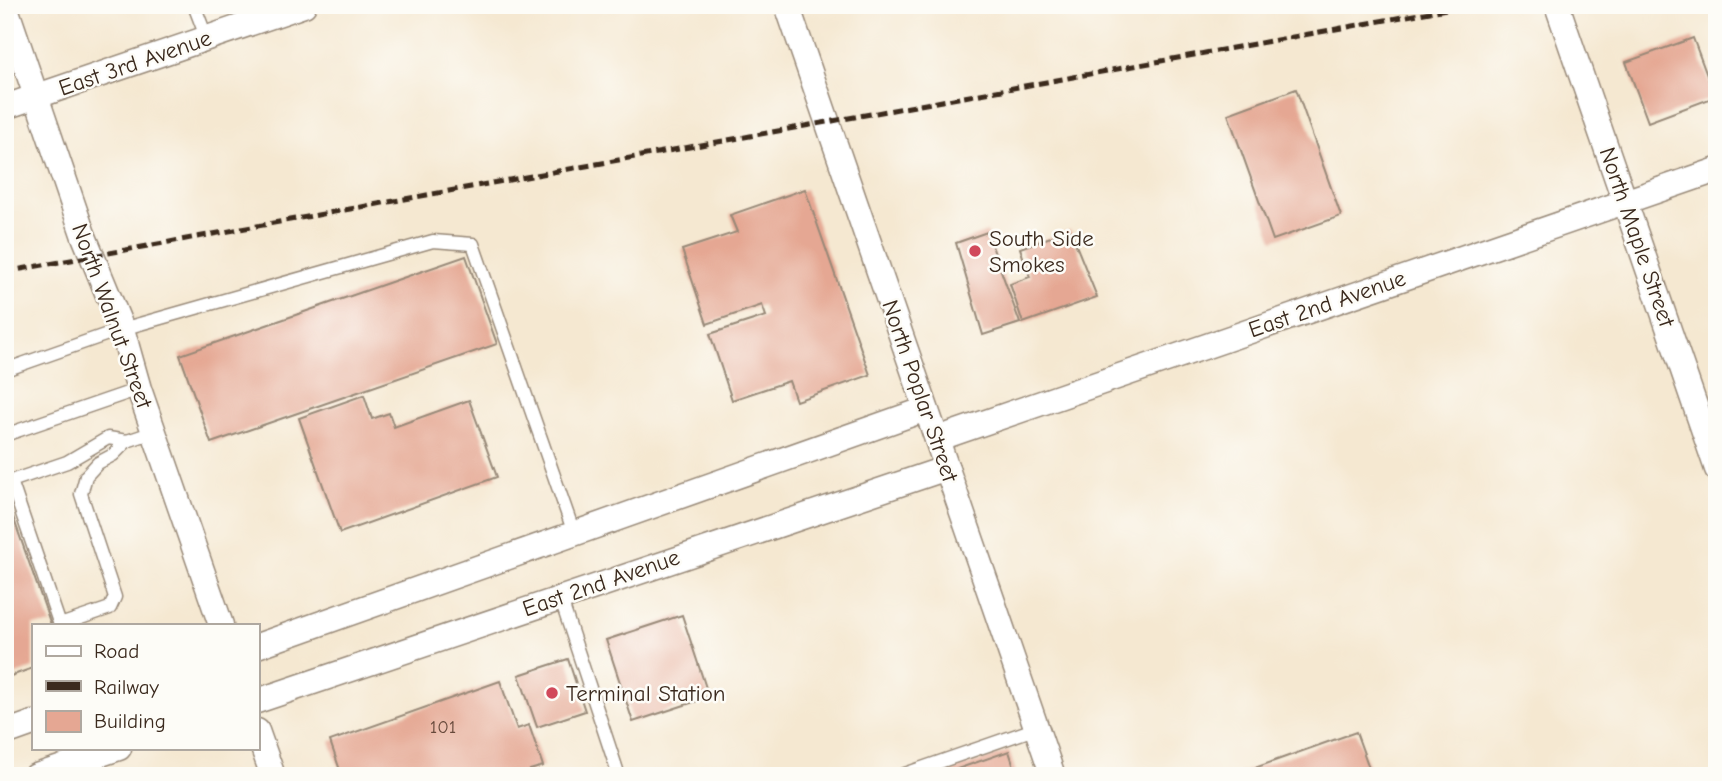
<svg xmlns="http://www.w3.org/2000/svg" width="1722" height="781" font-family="'Comic Neue',sans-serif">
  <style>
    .building { fill: #e5a793 }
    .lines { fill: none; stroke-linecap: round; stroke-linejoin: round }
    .service-casing { stroke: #988978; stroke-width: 15 }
    .minor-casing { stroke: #988978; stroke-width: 27 }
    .service { stroke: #fff; stroke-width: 12 }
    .minor { stroke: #fff; stroke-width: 24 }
    .rail { stroke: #3b2a1e; stroke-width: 5; stroke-dasharray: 10 5; stroke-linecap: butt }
    .poi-dot { fill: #d1495b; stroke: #fdfcf7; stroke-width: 2.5 }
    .labels { text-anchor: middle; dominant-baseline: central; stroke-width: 5; stroke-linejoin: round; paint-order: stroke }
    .number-label { font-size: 19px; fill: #66493b }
    .street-label { font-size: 23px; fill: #3b2a1e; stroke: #fdfcf7 }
    .poi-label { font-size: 23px; fill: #3b2a1e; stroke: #fdfcf7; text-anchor: start }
  </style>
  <rect width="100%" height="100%" fill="#fdfcf7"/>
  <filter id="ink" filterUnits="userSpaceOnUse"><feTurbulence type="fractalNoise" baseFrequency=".0143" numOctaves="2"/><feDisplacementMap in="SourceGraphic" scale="14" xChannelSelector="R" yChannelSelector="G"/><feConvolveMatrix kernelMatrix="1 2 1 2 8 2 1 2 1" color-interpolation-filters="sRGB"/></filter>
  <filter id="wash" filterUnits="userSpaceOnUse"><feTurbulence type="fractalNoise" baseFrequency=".00686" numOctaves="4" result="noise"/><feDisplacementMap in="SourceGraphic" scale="28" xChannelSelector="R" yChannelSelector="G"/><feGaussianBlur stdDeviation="1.57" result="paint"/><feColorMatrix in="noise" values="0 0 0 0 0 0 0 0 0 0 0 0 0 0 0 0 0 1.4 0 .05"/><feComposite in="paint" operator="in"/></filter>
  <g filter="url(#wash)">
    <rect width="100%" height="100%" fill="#f5e8d1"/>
    <g id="blocks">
      <g class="building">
        <path d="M 1693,38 L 1715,97 L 1648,122 L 1626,62 Z"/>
        <path d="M 1296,89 L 1341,216 L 1273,240 L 1228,114 Z"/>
        <path d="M 805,189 L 870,375 L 796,401 L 789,381 L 732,400 L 710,334 L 766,316 L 762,305 L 707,324 L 682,250 L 737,232 L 730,215 Z"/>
        <path d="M 1070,230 L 1097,297 L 1023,323 L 1010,284 L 1030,277 L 1020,248 Z"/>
        <path d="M 987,232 L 1020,323 L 983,335 L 956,243 Z"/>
        <path d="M 466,256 L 497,344 L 211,443 L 180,355 Z"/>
        <path d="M 364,395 L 372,419 L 389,413 L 394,427 L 469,400 L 497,477 L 340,533 L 299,418 Z"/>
        <path d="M 5,494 L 51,625 L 33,625 L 33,668 L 5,678 Z"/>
        <path d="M 682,615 L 709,697 L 633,722 L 606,640 Z"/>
        <path d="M 568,659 L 585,711 L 537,727 L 519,675 Z"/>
        <path d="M 500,681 L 517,729 L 529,725 L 543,766 L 530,770 L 532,776 L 342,776 L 330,741 Z"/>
        <path d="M 1356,732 L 1372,776 L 1235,776 L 1235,775 Z"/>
        <path d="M 1009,751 L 1017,776 L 940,776 L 940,775 Z"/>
      </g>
    </g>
  </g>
  <g filter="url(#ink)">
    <use href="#blocks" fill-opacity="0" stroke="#988978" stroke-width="2"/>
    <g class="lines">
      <defs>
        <g id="service">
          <path d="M 194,5 L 207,39"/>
          <path d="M 5,370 L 122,329 L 433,241 L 473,244 L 574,533"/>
          <path d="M 5,435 L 139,389"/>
          <path d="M 127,441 L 108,438 L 67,462 L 11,481 L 60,625 L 110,608 L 115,597 L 81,494 L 86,476 L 98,463 L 113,455 L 127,441 L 154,432"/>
          <path d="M 560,597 L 619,776"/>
          <path d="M 899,776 L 1037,728"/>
        </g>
        <g id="minor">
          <path d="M 5,5 L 83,234 L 122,329 L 139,389 L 221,625"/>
          <path d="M 787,5 L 1053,776"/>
          <path d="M 1557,5 L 1717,469"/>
          <path d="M 5,107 L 304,5"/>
          <path d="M 937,439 L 1717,170"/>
          <path d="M 257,646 L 926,409"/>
          <path d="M 257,701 L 947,468"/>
          <path d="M 257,731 L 273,776"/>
          <path d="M 5,733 L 33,723"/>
          <path d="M 36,776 L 119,748"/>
        </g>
      </defs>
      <use href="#service" class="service-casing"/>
      <use href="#minor" class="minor-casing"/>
      <use href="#service" class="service"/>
      <use href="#minor" class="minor"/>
      <path class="rail" d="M 5,272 L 1468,5"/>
    </g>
  </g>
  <g class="poi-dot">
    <circle cx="975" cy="251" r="7"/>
    <circle cx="552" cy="693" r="7"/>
  </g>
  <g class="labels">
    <g class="number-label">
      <text x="443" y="727">101</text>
    </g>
    <g class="street-label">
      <text transform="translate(135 63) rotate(-19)">East 3rd Avenue</text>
      <text transform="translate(1637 237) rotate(71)">North Maple Street</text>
      <text transform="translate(1327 304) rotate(-19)">East 2nd Avenue</text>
      <text transform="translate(112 316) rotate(70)">North Walnut Street</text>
      <text transform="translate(920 391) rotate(71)">North Poplar Street</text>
      <text transform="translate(601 583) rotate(-19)">East 2nd Avenue</text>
    </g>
    <g class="poi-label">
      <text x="989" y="238">South Side<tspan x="989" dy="26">Smokes</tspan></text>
      <text x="566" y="693">Terminal Station</text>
    </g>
  </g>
  <rect width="1722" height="781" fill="none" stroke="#fdfcf7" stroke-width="28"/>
  <rect x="32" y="624" width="228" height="126" fill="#fdfcf7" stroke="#afa8a0" stroke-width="2"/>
  <rect x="46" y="646" width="35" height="10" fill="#ffffff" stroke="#afa8a0" stroke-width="2"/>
  <text x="94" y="658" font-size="21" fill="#3b2a1e">Road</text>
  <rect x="46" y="681" width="35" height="10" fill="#3b2a1e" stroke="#afa8a0" stroke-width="2"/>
  <text x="94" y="694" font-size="21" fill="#3b2a1e">Railway</text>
  <rect x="46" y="711" width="35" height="21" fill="#e5a793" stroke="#afa8a0" stroke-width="2"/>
  <text x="94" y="728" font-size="21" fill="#3b2a1e">Building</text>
</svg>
